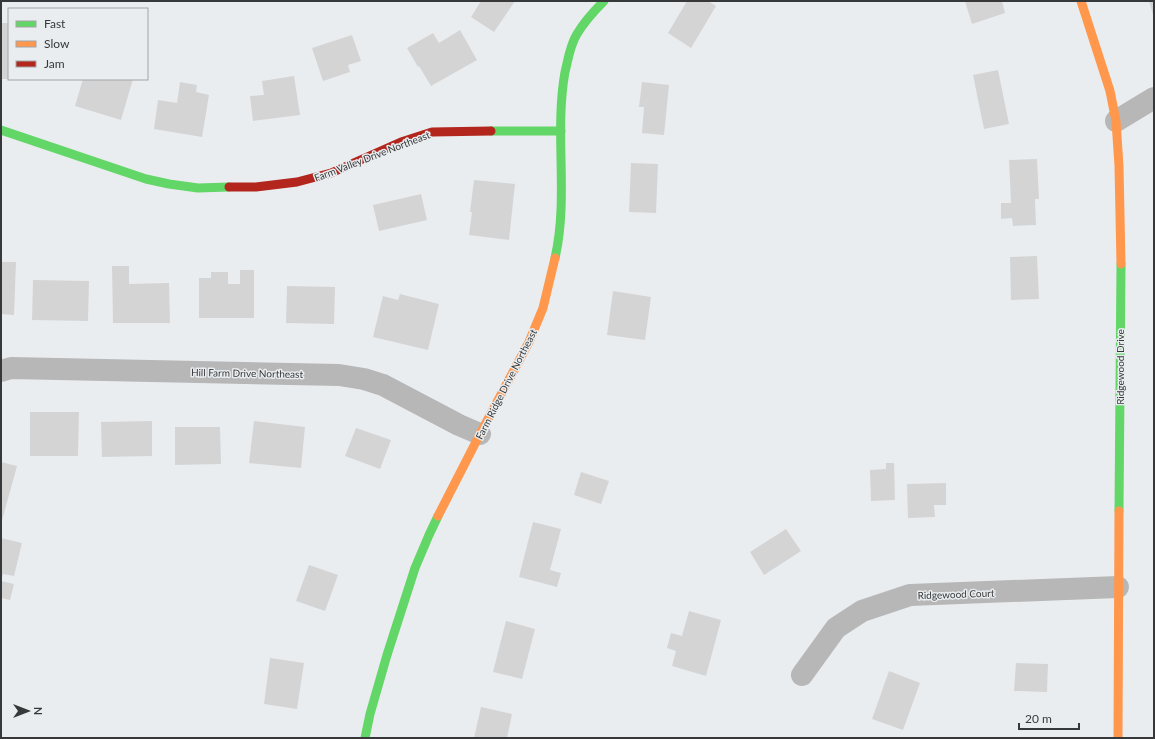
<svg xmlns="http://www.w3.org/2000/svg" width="1155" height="739" font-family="Lato,sans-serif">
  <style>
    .building { fill: #d4d4d5 }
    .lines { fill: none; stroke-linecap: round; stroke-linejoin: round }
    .street { stroke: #b7b7b7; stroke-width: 22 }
    .fast { stroke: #63d668; stroke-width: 9 }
    .slow { stroke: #ff974d; stroke-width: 9 }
    .jam { stroke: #b3261e; stroke-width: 9 }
    .labels { text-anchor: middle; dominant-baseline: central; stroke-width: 3; stroke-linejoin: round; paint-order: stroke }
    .street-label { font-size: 10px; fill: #373839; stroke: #e9edf0 }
  </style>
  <rect width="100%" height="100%" fill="#eaedef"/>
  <g class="building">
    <path d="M 481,1 L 515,1 L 494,32 L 471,17 Z"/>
    <path d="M 687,1 L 708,1 L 716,6 L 691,48 L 668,33 Z"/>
    <path d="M 965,1 L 1002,1 L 1005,13 L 972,24 Z"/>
    <path d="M 1149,1 L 1154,1 L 1154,18 Z"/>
    <rect x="1" y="23" width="8" height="56"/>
    <path d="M 460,30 L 477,60 L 431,86 L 419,66 L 418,67 L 407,48 L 433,33 L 439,43 Z"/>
    <path d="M 352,35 L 361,61 L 348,65 L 350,72 L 323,81 L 312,48 Z"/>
    <path d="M 998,70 L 1009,124 L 984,129 L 973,75 Z"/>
    <path d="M 294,76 L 300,115 L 253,121 L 250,96 L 264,95 L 262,81 Z"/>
    <path d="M 83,79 L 133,79 L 121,120 L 75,106 Z"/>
    <path d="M 180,82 L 197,85 L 196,92 L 209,95 L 202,137 L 154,129 L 158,100 L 177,103 Z"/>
    <path d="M 642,82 L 669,85 L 664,135 L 642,133 L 644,107 L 639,107 Z"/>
    <path d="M 1037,159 L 1039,199 L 1035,199 L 1036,225 L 1013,226 L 1012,218 L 1001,219 L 1001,203 L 1011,203 L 1009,160 Z"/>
    <path d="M 631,163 L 658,164 L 656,213 L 629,212 Z"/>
    <path d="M 474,180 L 515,184 L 509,240 L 469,235 L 472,212 L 470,212 Z"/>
    <path d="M 421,194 L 427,220 L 379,231 L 373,205 Z"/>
    <path d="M 1037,256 L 1039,299 L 1011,300 L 1010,257 Z"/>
    <path d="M 1,262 L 16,262 L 14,315 L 1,314 Z"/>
    <path d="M 112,266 L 129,266 L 129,284 L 169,283 L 170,323 L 113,323 Z"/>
    <path d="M 240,270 L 254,270 L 254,318 L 199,318 L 199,278 L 211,278 L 211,272 L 228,272 L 228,284 L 240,284 Z"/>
    <path d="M 33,280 L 89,281 L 88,321 L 32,320 Z"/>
    <path d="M 287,286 L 335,287 L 334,324 L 286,323 Z"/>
    <path d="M 613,291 L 651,297 L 645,340 L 607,335 Z"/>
    <path d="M 400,294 L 439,304 L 428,350 L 373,337 L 383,296 L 398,300 Z"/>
    <path d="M 30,412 L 79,412 L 78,456 L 30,456 Z"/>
    <path d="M 152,421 L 152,456 L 102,457 L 101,422 Z"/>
    <path d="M 254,421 L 305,427 L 301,468 L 249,463 Z"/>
    <path d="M 175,427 L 220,427 L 221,464 L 175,465 Z"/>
    <path d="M 356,428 L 391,440 L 380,469 L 345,456 Z"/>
    <path d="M 1,462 L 17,466 L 1,524 Z"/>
    <path d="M 886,463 L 894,463 L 895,500 L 871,501 L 870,470 L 886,469 Z"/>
    <path d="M 581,472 L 609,481 L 601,504 L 574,495 Z"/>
    <path d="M 946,483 L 946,505 L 934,505 L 935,517 L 908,518 L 907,484 Z"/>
    <path d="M 533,522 L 561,529 L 550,570 L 561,573 L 557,587 L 519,577 Z"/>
    <path d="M 786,529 L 801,551 L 764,575 L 750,552 Z"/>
    <path d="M 1,538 L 22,543 L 14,576 L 3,574 L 2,578 Z"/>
    <path d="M 309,565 L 338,575 L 325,611 L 296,601 Z"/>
    <path d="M 1,581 L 14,584 L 10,600 L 1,598 Z"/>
    <path d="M 689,611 L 721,620 L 706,676 L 672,666 L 676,651 L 667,648 L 671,633 L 682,636 Z"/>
    <path d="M 506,621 L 535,629 L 522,679 L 493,672 Z"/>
    <path d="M 270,658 L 304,663 L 297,709 L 264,704 Z"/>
    <path d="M 1016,663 L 1048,664 L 1047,692 L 1014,691 Z"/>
    <path d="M 889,671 L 920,683 L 903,730 L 872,719 Z"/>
    <path d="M 481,707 L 512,714 L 507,738 L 474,738 Z"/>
  </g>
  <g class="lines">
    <g class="street">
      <path d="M 1116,121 L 1154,98"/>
      <path d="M 1,371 L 11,368 L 339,375 L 364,379 L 383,385 L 459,425 L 480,434"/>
      <path d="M 802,675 L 836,628 L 862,611 L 910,595 L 1118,587"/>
    </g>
    <g class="fast">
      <path d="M 1,130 L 146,179 L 169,184 L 198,188 L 229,187"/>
      <path d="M 491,131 L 561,131"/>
      <path d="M 555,258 C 569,197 554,133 565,72 C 568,60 570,45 577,34 C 584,22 594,11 604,1"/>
      <path d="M 1119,511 L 1121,264"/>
      <path d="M 365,738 L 370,714 L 387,655 L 415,568 L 429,535 L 438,516"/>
    </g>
    <g class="slow">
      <path d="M 1081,1 L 1110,91 L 1116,121 L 1119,166 L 1121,264"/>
      <path d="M 438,516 L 480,434 L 529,342 L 543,308 L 555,258"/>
      <path d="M 1118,738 L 1119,511"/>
    </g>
    <path class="jam" d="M 229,187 L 256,187 L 297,182 L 331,173 L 401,142 L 432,132 L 491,131"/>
  </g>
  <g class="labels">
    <g class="street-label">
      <text transform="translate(372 156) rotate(-21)">Farm Valley Drive Northeast</text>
      <text transform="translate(1120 367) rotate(-90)">Ridgewood Drive</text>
      <text transform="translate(247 373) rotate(1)">Hill Farm Drive Northeast</text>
      <text transform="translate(506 384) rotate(-63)">Farm Ridge Drive Northeast</text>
      <text transform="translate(956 594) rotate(-2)">Ridgewood Court</text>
    </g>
  </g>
  <rect width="1155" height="739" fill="none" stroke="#373839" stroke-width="4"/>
  <rect x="8" y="8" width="140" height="72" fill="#e9edf0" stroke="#a2a5a7"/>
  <rect x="16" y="21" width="20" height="6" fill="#63d668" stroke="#a2a5a7"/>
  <text x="44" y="28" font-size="12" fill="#373839">Fast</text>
  <rect x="16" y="41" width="20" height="6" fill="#ff974d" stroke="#a2a5a7"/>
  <text x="44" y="48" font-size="12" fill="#373839">Slow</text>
  <rect x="16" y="61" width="20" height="6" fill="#b3261e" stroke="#a2a5a7"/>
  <text x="44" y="68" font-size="12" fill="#373839">Jam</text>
  <g transform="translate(28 711) rotate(90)" stroke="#e9edf0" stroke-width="3" paint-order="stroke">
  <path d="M0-3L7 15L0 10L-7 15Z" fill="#373839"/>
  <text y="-6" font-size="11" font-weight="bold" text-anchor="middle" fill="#373839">N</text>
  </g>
  <path d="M1019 723v6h60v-6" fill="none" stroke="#373839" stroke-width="2"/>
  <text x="1025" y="723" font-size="12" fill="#373839" stroke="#e9edf0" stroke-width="3" paint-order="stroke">20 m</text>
</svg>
